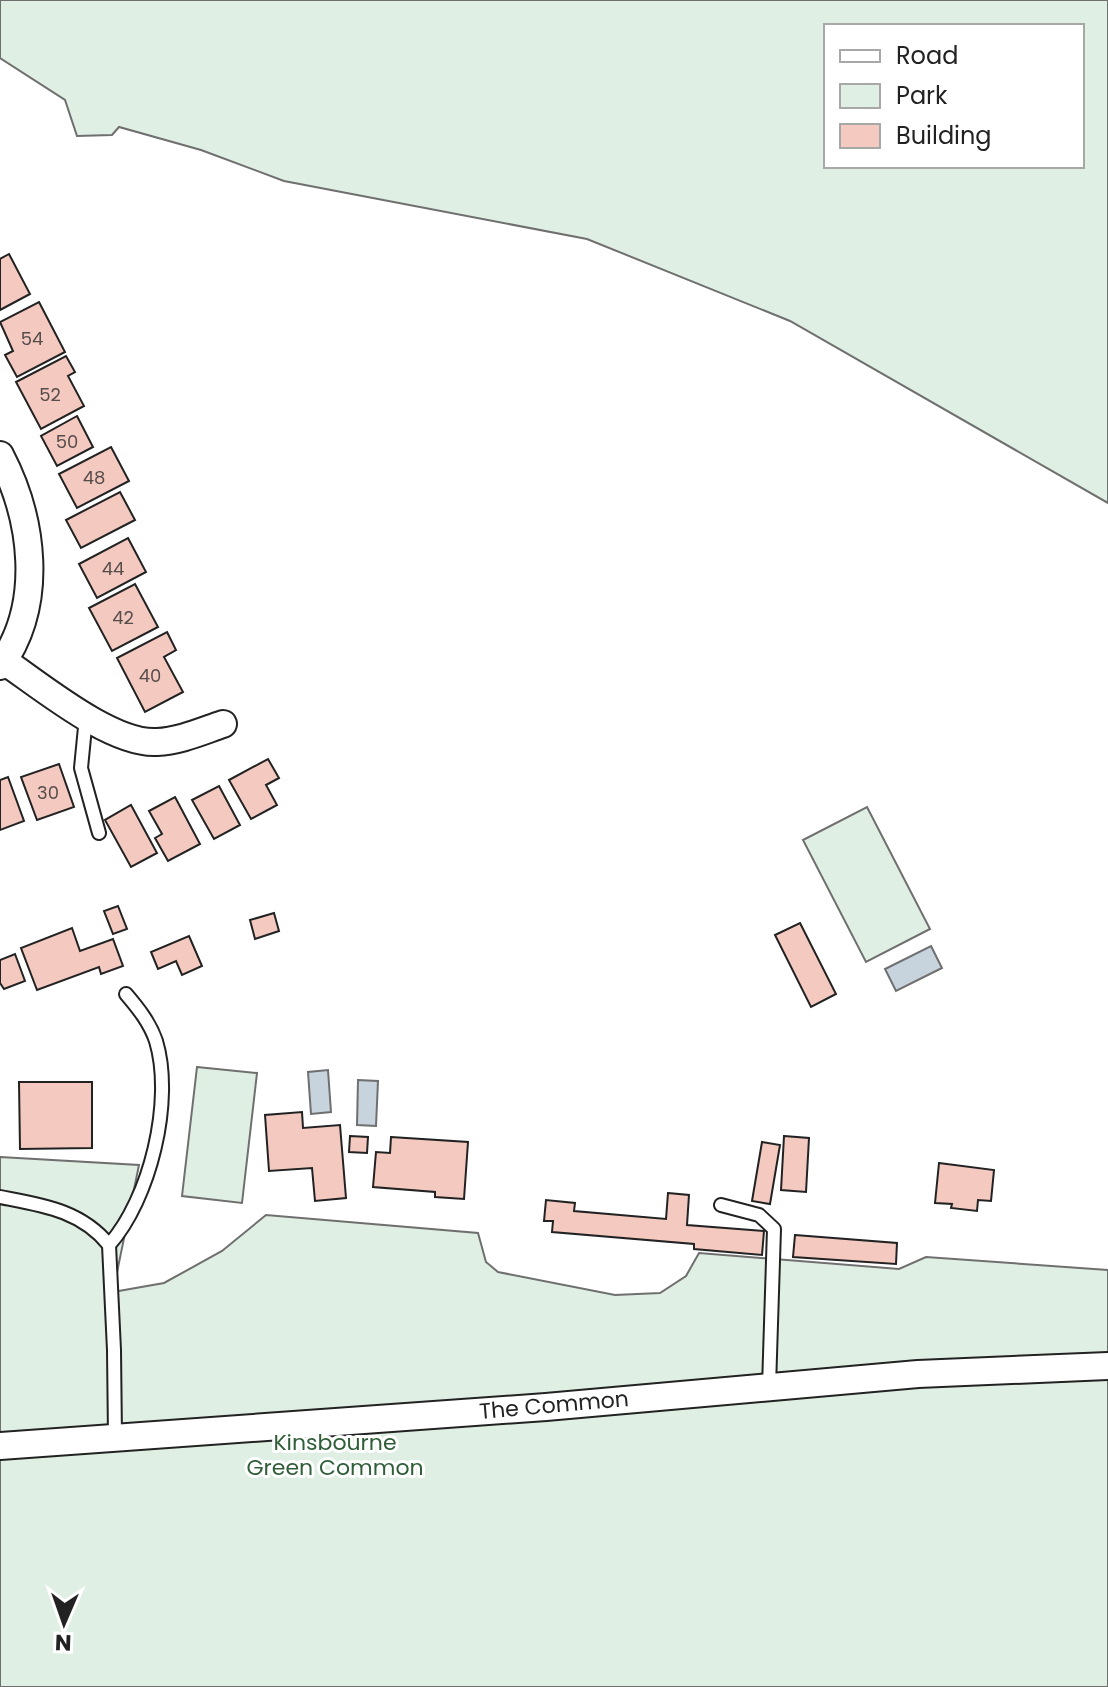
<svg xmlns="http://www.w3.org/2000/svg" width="1108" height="1687" font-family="Poppins,sans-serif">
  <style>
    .green { fill: #e0efe3; stroke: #6f6f6f; stroke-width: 2; fill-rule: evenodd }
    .water { fill: #c7d3dd; stroke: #6f6f6f; stroke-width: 2 }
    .building { fill: #f3c9c0; stroke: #222; stroke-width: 2 }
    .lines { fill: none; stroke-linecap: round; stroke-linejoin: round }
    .service-casing { stroke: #222; stroke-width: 16 }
    .minor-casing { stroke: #222; stroke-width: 30 }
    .service { stroke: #fff; stroke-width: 12 }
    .minor { stroke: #fff; stroke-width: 26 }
    .labels { text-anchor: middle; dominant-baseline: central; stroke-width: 6; stroke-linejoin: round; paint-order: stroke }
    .number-label { font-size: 18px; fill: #564c4a }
    .street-label { font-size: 22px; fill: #222; stroke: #fff }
    .park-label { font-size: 22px; fill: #2f5e38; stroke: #fff }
  </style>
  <rect width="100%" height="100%" fill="#fff"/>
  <g class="green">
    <path d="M 0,0 L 1108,0 L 1108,503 L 790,321 L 587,239 L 284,181 L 201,150 L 119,127 L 112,135 L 77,136 L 65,100 L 0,58 ZM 826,26 L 1082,26 L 1082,166 L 826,166 Z"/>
    <path d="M 867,807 L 930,929 L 866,962 L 803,840 Z"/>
    <path d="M 197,1067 L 257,1073 L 242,1203 L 182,1196 Z"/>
    <path d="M 0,1157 L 139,1165 L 113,1292 L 164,1283 L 222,1251 L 266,1215 L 478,1233 L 486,1262 L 498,1272 L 615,1295 L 660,1293 L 686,1276 L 699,1253 L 899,1269 L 926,1257 L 1108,1270 L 1108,1687 L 0,1687 Z"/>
  </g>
  <g class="water">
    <path d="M 931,946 L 942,968 L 896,991 L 885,969 Z"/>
    <path d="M 328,1070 L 331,1112 L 311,1114 L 308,1072 Z"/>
    <path d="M 358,1080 L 378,1081 L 376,1126 L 357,1125 Z"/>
  </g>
  <g class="building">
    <path d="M 9,254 L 30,294 L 0,310 L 0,259 Z"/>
    <path d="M 39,302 L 65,352 L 17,377 L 5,355 L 13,351 L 0,322 Z"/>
    <path d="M 66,356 L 75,372 L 68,376 L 84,406 L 41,429 L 16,382 Z"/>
    <path d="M 77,416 L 93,447 L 57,466 L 41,436 Z"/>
    <path d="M 111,447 L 129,481 L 77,508 L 59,474 Z"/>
    <path d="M 120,492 L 135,520 L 81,548 L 66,520 Z"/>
    <path d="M 128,538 L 146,572 L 97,598 L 79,564 Z"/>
    <path d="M 135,584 L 158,627 L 112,651 L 89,608 Z"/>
    <path d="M 167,632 L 176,650 L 164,657 L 183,692 L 145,712 L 117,658 Z"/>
    <path d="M 268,759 L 279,778 L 266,785 L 277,805 L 251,819 L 229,780 Z"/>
    <path d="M 59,764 L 74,807 L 37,820 L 21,777 Z"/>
    <path d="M 8,777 L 24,821 L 0,830 L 0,780 Z"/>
    <path d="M 219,786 L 240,825 L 214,839 L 192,800 Z"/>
    <path d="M 175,797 L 200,844 L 168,861 L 155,838 L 162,834 L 149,811 Z"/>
    <path d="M 131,805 L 157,853 L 131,867 L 105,820 Z"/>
    <path d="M 118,906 L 127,929 L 113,934 L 104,911 Z"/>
    <path d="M 274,913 L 279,931 L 255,939 L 250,920 Z"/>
    <path d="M 800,923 L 836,994 L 811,1007 L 775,935 Z"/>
    <path d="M 72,928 L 80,951 L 113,939 L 123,966 L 101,974 L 99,967 L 37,990 L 21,948 Z"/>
    <path d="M 189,936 L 202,966 L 182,975 L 176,961 L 158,969 L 151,952 Z"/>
    <path d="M 15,954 L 25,981 L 4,989 L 0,983 L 0,960 Z"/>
    <path d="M 19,1082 L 92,1082 L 92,1148 L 20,1149 Z"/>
    <path d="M 302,1112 L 303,1128 L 340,1125 L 346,1198 L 315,1201 L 312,1168 L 269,1171 L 265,1115 Z"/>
    <path d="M 350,1136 L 368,1137 L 367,1153 L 349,1152 Z"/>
    <path d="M 784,1136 L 809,1138 L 806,1192 L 781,1190 Z"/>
    <path d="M 391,1137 L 468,1142 L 464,1199 L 435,1197 L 435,1192 L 373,1187 L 376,1152 L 390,1153 Z"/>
    <path d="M 762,1142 L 780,1145 L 770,1204 L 752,1201 Z"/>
    <path d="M 939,1163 L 994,1170 L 991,1201 L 978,1200 L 977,1211 L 951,1208 L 952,1204 L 935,1203 Z"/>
    <path d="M 668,1193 L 689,1195 L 687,1225 L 764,1231 L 762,1255 L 694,1249 L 694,1244 L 552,1232 L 553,1221 L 544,1221 L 546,1200 L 575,1203 L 574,1211 L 666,1219 Z"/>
    <path d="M 795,1235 L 897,1243 L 896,1264 L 793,1257 Z"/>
  </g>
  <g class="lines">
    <defs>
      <g id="service">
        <path d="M 86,717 L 81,768 L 99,833"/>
        <path d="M 0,1197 C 41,1205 81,1210 109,1245 L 114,1350 L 115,1437"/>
        <path d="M 721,1205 L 759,1215 L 774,1229 L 769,1387"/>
        <path d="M 109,1245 C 150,1199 174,1101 156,1041 C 150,1023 138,1008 126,994"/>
      </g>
      <g id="minor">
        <path d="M 0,455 C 33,518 45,604 0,666"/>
        <path d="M 4,661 C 41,686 112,745 157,742 C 180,741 202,731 223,724"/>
        <path d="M 0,1446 L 546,1407 L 918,1374 L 1108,1366"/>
      </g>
    </defs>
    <use href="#service" class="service-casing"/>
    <use href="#minor" class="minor-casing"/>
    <use href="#service" class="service"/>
    <use href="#minor" class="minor"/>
  </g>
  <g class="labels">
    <g class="number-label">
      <text x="32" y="338">54</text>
      <text x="50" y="394">52</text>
      <text x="67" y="441">50</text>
      <text x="94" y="477">48</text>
      <text x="113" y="568">44</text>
      <text x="123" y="617">42</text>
      <text x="150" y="675">40</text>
      <text x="48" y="792">30</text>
    </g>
    <g class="street-label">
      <text transform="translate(554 1405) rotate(-5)">The Common</text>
    </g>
    <g class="park-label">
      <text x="335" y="1442">Kinsbourne<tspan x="335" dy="25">Green Common</tspan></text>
    </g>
  </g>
  <rect x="824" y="24" width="260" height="144" fill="#ffffff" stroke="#a7a7a7" stroke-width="2"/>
  <rect x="840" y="50" width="40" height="12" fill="#ffffff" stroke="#a7a7a7" stroke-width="2"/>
  <text x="896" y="64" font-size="24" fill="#222222">Road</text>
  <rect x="840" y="84" width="40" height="24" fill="#e0efe3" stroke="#a7a7a7" stroke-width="2"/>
  <text x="896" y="104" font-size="24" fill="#222222">Park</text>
  <rect x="840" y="124" width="40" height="24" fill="#f3c9c0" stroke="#a7a7a7" stroke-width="2"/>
  <text x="896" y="144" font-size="24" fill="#222222">Building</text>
  <g transform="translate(64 1623) rotate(182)" stroke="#ffffff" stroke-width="6" paint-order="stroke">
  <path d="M0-6L14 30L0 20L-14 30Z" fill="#222222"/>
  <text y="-12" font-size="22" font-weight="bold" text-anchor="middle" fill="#222222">N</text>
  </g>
</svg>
